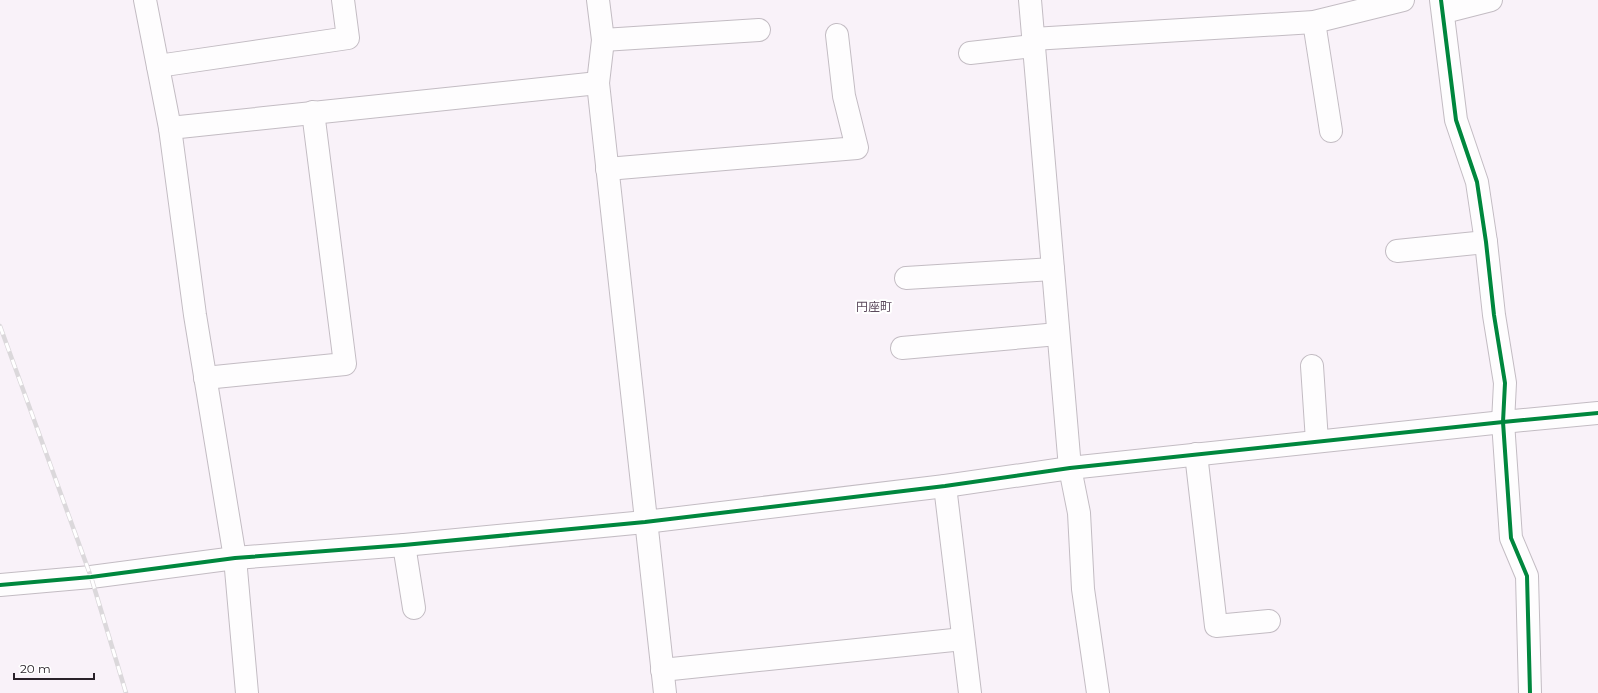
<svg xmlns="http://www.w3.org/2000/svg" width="1598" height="693" font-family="Montserrat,'Noto Sans JP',sans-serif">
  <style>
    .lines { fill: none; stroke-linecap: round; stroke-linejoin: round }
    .street-casing { stroke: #c3bcc3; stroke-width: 24 }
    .street { stroke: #fefdfe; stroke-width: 22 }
    .rail-casing { stroke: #dbd8db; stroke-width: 4.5 }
    .rail { stroke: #fff; stroke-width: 3; stroke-dasharray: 9; stroke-linecap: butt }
    .cycleway-casing { stroke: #fff; stroke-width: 6 }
    .cycleway { stroke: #00873e; stroke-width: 4 }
    .labels { text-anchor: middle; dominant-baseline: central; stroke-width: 4; stroke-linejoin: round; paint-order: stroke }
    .quarter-label { font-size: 12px; fill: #5c4a5d; stroke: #fff }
  </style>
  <rect width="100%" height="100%" fill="#f9f2f9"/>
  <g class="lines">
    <defs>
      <g id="street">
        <path d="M 145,0 L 170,128 L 195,315 L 235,558 L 247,693"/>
        <path d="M 598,0 L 603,40 L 598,83 L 665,693"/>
        <path d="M 1030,0 L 1070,468 L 1079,513 L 1083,589 L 1098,693"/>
        <path d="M 1441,0 L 1456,120 L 1477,182 L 1486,242 L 1494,315 L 1505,383 L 1503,422 L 1511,538 L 1527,576 L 1530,693"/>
        <path d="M 1444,12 L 1491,0"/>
        <path d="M 1314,22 L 1331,131"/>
        <path d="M 1033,39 L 1314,22 L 1403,0"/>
        <path d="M 603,40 L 759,30"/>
        <path d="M 970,53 L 1033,46"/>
        <path d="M 158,66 L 348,38 L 343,0"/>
        <path d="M 170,128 L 598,83"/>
        <path d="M 607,169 L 857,148 L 844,96 L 837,35"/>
        <path d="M 1397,251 L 1486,242"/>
        <path d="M 906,278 L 1053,269"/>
        <path d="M 902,348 L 1058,334"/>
        <path d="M 1312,366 L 1317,441"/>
        <path d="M 205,378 L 345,364 L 313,112"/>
        <path d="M 1196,454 L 1216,626 L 1269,621"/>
        <path d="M 945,486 L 970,693"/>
        <path d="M 404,545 L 414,608"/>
        <path d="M 0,585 L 91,577 L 235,558 L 404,545 L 645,522 L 945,486 L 1070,468 L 1503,422 L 1598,413"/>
        <path d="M 662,670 L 963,639"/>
      </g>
    </defs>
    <use href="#street" class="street-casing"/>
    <use href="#street" class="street"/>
    <defs>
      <path id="rail" d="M 0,326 L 91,577 L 126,693"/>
    </defs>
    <use href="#rail" class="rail-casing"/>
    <use href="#rail" class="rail"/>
    <defs>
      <g id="cycleway">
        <path d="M 1441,0 L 1456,120 L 1477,182 L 1486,242 L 1494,315 L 1505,383 L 1503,422 L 1511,538 L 1527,576 L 1530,693"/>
        <path d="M 0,585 L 91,577 L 235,558 L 404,545 L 645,522 L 945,486 L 1070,468 L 1503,422 L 1598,413"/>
      </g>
    </defs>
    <use href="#cycleway" class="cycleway-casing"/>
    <use href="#cycleway" class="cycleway"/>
  </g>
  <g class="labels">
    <g class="quarter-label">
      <text x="874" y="306">円座町</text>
    </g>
  </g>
  <path d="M14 673v6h80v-6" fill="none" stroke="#2a222a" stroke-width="2"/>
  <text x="20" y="673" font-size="12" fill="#2a222a" stroke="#ffffff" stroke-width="3" paint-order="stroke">20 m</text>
</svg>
